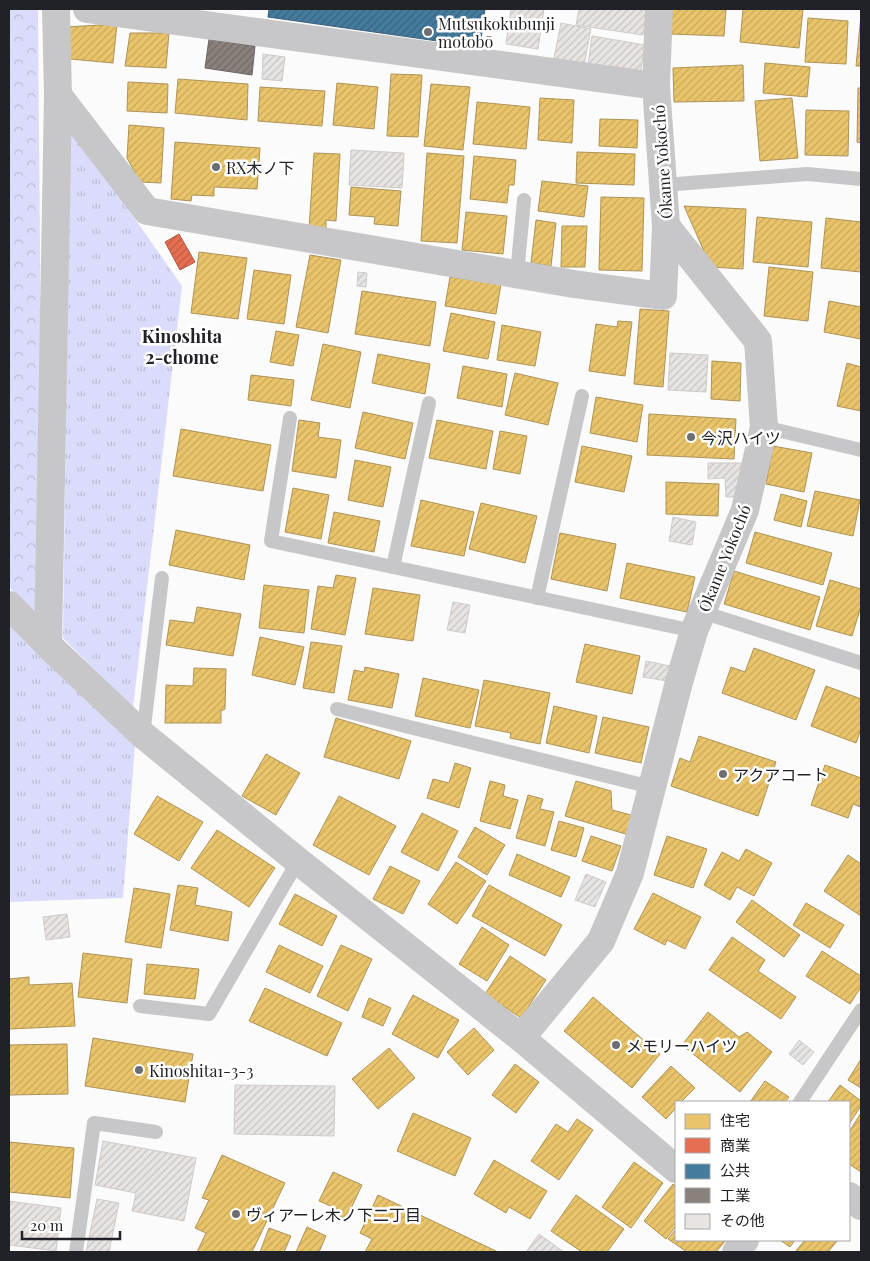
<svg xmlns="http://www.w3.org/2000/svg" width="870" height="1261" font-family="'Playfair Display','Noto Sans JP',serif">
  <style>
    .grass { fill: url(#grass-tufts) }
    .forest { fill: url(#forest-crowns) }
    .homes { fill: url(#homes-hatch); stroke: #ad9356 }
    .shops { fill: url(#shops-hatch); stroke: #ac5844 }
    .public { fill: url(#public-hatch); stroke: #3a607a }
    .industry { fill: url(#industry-hatch); stroke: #6a6462 }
    .building { fill: url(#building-hatch); stroke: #ceccca }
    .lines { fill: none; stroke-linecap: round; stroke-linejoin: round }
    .lane { stroke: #c7c7c9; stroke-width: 14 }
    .street { stroke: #c7c7c9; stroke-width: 28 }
    .poi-dot { fill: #6d6e72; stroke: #fff; stroke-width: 2 }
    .labels { text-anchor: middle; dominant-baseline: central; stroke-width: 5; stroke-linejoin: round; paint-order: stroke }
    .poi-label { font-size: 16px; fill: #212227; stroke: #fff; text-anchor: start }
    .street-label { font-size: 16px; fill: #212227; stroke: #fff }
    .neighbourhood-label { font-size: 18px; font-weight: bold; fill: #212227; stroke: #fff }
  </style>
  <defs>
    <pattern id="grass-tufts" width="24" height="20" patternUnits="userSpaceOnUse" patternTransform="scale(1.25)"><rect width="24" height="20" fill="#dbdcfb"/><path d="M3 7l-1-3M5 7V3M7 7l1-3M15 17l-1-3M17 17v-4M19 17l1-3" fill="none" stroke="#bcbcd7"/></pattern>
    <pattern id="forest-crowns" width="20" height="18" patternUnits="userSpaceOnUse" patternTransform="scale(1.25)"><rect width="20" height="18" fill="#dbdcfb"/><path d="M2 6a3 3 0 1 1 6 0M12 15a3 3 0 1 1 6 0" fill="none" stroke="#bcbcd7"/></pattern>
    <pattern id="homes-hatch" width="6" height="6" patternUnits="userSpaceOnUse" patternTransform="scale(1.25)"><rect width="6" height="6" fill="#e9c46a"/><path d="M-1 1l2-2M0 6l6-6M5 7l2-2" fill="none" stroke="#c8a85c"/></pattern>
    <pattern id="shops-hatch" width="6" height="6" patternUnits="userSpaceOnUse" patternTransform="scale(1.25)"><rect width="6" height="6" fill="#e76f51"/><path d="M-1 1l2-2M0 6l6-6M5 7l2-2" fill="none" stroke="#bb5b43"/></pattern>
    <pattern id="public-hatch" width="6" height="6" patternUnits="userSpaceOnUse" patternTransform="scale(1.25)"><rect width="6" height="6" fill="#457b9d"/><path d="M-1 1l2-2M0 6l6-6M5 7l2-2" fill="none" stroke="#396480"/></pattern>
    <pattern id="industry-hatch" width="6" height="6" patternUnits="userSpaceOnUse" patternTransform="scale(1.25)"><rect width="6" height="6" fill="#8a817c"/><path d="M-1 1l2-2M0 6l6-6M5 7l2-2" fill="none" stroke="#706966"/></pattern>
    <pattern id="building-hatch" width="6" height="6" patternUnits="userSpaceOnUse" patternTransform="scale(1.25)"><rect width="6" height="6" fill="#e7e4e2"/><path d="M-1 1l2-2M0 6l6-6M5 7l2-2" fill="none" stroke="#c6c3c2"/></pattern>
  </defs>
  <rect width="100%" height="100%" fill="#fbfbfc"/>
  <g class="grass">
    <path d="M 70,126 L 182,286 L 133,708 L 63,638 Z"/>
    <path d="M 9,622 L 135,746 L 123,898 L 9,902 Z"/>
  </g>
  <path class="forest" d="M 9,9 L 38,9 L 43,622 L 9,587 Z"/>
  <g class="homes">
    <path d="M 672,9 L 726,9 L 724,36 L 671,34 Z"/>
    <path d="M 743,9 L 803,9 L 799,48 L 740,42 Z"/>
    <path d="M 861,15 L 861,66 L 856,66 Z"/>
    <path d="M 808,18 L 848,21 L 846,64 L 805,62 Z"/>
    <path d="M 117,24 L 113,63 L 70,59 L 66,27 Z"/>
    <path d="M 130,33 L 169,33 L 166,68 L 125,66 Z"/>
    <path d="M 765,63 L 810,67 L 807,97 L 763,93 Z"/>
    <path d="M 743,65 L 744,101 L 674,102 L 673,68 Z"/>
    <path d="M 391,74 L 422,75 L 418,137 L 387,136 Z"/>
    <path d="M 178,79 L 248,84 L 247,120 L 175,113 Z"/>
    <path d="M 128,82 L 168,84 L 167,113 L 127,111 Z"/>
    <path d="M 337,83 L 378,87 L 374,129 L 333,125 Z"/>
    <path d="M 431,84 L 470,87 L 463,150 L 424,146 Z"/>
    <path d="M 260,87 L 325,91 L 322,126 L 258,121 Z"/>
    <path d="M 858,88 L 861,88 L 861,143 L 857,142 Z"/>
    <path d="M 540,98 L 574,100 L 572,143 L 538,140 Z"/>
    <path d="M 792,98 L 798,158 L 760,161 L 755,101 Z"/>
    <path d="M 477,102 L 530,107 L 526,149 L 473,144 Z"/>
    <path d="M 806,110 L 849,111 L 848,156 L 805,155 Z"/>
    <path d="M 600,119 L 638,120 L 637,148 L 599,146 Z"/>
    <path d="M 129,125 L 164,128 L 161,183 L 140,182 L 127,158 Z"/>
    <path d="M 175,142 L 260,148 L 257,189 L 214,187 L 214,196 L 192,195 L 191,201 L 171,199 Z"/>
    <path d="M 577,152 L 635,154 L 634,185 L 576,183 Z"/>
    <path d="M 314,153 L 340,154 L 336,221 L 326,220 L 326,229 L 309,229 Z"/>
    <path d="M 427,153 L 464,156 L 457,243 L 421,241 Z"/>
    <path d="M 474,156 L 516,160 L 514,185 L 509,185 L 507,203 L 470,199 Z"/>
    <path d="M 542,181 L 588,186 L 584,217 L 538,211 Z"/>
    <path d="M 351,187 L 401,191 L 398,226 L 374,224 L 375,217 L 349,215 Z"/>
    <path d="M 601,197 L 644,198 L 642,271 L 599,270 Z"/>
    <path d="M 684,206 L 746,209 L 743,269 L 711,267 Z"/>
    <path d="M 466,212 L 507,216 L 503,254 L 462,250 Z"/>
    <path d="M 757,217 L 812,222 L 808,267 L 753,262 Z"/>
    <path d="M 826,218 L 861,222 L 861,272 L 821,268 Z"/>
    <path d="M 536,220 L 556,223 L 551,266 L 531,263 Z"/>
    <path d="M 562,226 L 587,226 L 585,267 L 561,267 Z"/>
    <path d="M 199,252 L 247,258 L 238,319 L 191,313 Z"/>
    <path d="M 310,255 L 341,260 L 328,333 L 296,327 Z"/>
    <path d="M 769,267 L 813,272 L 808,321 L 764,316 Z"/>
    <path d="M 254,270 L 291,275 L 284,324 L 247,319 Z"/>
    <path d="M 450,277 L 501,284 L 496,314 L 445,306 Z"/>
    <path d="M 362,291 L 436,302 L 430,346 L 355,334 Z"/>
    <path d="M 829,301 L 861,307 L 861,339 L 824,332 Z"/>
    <path d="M 640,309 L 669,311 L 663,387 L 634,384 Z"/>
    <path d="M 451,313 L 495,322 L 488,359 L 443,351 Z"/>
    <path d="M 618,321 L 632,322 L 625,376 L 589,371 L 596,324 L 617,327 Z"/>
    <path d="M 502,325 L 541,332 L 535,366 L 497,360 Z"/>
    <path d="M 276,331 L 299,335 L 293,366 L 270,362 Z"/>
    <path d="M 323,344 L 361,352 L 350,408 L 311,400 Z"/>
    <path d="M 378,354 L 430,364 L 425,394 L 372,383 Z"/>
    <path d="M 712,361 L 741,363 L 740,401 L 711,399 Z"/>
    <path d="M 847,363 L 861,367 L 861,411 L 837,406 Z"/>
    <path d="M 463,366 L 507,374 L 502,407 L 457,398 Z"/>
    <path d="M 515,373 L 558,383 L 548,425 L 505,415 Z"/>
    <path d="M 251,375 L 294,380 L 291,406 L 248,400 Z"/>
    <path d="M 596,397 L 643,405 L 637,442 L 590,433 Z"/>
    <path d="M 363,412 L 413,423 L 405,459 L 355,448 Z"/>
    <path d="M 649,414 L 736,419 L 734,459 L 647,455 Z"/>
    <path d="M 299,420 L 320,423 L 318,437 L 341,440 L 336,478 L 292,471 Z"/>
    <path d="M 437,420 L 493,431 L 486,469 L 429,458 Z"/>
    <path d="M 181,429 L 271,445 L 263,491 L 173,476 Z"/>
    <path d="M 500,431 L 527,436 L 520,474 L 493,469 Z"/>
    <path d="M 582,446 L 632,456 L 624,492 L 575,482 Z"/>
    <path d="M 773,446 L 812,453 L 804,492 L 766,484 Z"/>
    <path d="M 355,460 L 391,467 L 383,507 L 348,500 Z"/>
    <path d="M 666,482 L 719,484 L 718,516 L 666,514 Z"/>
    <path d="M 293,488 L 329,495 L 321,539 L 285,532 Z"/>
    <path d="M 815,491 L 860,500 L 853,536 L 807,526 Z"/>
    <path d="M 781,494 L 807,501 L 801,527 L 774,520 Z"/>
    <path d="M 421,500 L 474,512 L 464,556 L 411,546 Z"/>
    <path d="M 481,503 L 537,516 L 525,563 L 469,549 Z"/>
    <path d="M 334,512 L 380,521 L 374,552 L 328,543 Z"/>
    <path d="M 176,530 L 250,545 L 244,580 L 169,565 Z"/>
    <path d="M 755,532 L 832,553 L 823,585 L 746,563 Z"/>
    <path d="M 560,533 L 616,544 L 607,591 L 551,579 Z"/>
    <path d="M 627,563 L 695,577 L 687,612 L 620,598 Z"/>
    <path d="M 734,571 L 820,597 L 810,630 L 724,604 Z"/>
    <path d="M 336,575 L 356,578 L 345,635 L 311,629 L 318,586 L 333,588 Z"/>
    <path d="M 830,580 L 861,589 L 861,606 L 852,636 L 816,626 Z"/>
    <path d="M 264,585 L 309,590 L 304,633 L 259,628 Z"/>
    <path d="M 373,588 L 420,595 L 413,641 L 365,634 Z"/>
    <path d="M 197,607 L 241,614 L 233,656 L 166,645 L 170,620 L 194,623 Z"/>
    <path d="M 260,637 L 304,647 L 295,685 L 252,675 Z"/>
    <path d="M 311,642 L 342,646 L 334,693 L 303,688 Z"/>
    <path d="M 585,644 L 640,656 L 632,694 L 576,682 Z"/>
    <path d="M 754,648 L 815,670 L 796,720 L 722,693 L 731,667 L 745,672 Z"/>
    <path d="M 365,667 L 399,674 L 392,708 L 348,700 L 354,670 L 364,672 Z"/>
    <path d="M 194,668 L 226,669 L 225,709 L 221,711 L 221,723 L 165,723 L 166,685 L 193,686 Z"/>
    <path d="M 423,678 L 479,690 L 470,728 L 415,716 Z"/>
    <path d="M 484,680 L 550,693 L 540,744 L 510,738 L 511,733 L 475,726 Z"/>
    <path d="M 826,686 L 861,699 L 861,729 L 856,743 L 811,726 Z"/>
    <path d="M 554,706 L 597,716 L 589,753 L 546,743 Z"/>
    <path d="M 603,717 L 649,727 L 641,763 L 595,753 Z"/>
    <path d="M 336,718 L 411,741 L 399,779 L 324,757 Z"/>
    <path d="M 699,736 L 776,762 L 758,816 L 671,786 L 680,758 L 690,762 Z"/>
    <path d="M 266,754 L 300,773 L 276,815 L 242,796 Z"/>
    <path d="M 455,763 L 471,768 L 459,808 L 427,798 L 433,779 L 449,783 Z"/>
    <path d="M 825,765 L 861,778 L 861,807 L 853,804 L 848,818 L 811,805 Z"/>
    <path d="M 490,781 L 505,785 L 503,796 L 518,800 L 510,829 L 480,821 Z"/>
    <path d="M 576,781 L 611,791 L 612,810 L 635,816 L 629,835 L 565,816 Z"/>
    <path d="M 528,795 L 543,799 L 540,809 L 554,812 L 545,846 L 516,838 Z"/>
    <path d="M 157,796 L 203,822 L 179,861 L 134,834 Z"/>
    <path d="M 339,796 L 396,826 L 369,875 L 313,845 Z"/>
    <path d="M 422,813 L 458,831 L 438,871 L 401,852 Z"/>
    <path d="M 559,821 L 584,828 L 576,857 L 551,850 Z"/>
    <path d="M 475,827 L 505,845 L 487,875 L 458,857 Z"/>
    <path d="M 217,830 L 275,868 L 249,907 L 191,868 Z"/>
    <path d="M 591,836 L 621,846 L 612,871 L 582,861 Z"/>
    <path d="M 667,836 L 707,849 L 693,888 L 654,875 Z"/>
    <path d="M 746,849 L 772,863 L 754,896 L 737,887 L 730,900 L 704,885 L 722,852 L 739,861 Z"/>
    <path d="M 517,854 L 570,877 L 561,897 L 509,875 Z"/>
    <path d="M 848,855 L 861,864 L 861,916 L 824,891 Z"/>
    <path d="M 456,862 L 486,881 L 457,924 L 428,904 Z"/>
    <path d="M 390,866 L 420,881 L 403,914 L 373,899 Z"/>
    <path d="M 178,885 L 198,888 L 195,905 L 232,912 L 228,941 L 170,930 Z"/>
    <path d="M 489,885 L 562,925 L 545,956 L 472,916 Z"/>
    <path d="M 134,888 L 170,894 L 161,948 L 125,942 Z"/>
    <path d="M 653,893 L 701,917 L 685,949 L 667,940 L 665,945 L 634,929 Z"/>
    <path d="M 295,894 L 337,916 L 322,946 L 279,924 Z"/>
    <path d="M 752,900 L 800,935 L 784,957 L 736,922 Z"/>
    <path d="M 806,903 L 844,925 L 830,948 L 793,925 Z"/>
    <path d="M 482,927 L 509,945 L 487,981 L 459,964 Z"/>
    <path d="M 732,937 L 765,960 L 758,971 L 796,997 L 781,1019 L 709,970 Z"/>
    <path d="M 279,945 L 323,966 L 310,993 L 266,972 Z"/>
    <path d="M 341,945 L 372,959 L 348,1011 L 317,996 Z"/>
    <path d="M 822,951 L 861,976 L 861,987 L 850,1004 L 806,976 Z"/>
    <path d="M 83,953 L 132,959 L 127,1003 L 78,997 Z"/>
    <path d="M 510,956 L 546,980 L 521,1018 L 485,994 Z"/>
    <path d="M 147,964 L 199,969 L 195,999 L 144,994 Z"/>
    <path d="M 29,977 L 29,985 L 72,983 L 75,1026 L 9,1029 L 9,979 Z"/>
    <path d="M 265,988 L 342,1023 L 327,1056 L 249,1021 Z"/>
    <path d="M 413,995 L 459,1020 L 438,1058 L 392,1034 Z"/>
    <path d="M 593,997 L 660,1054 L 632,1088 L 564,1031 Z"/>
    <path d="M 369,998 L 391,1008 L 383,1026 L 362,1017 Z"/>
    <path d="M 708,1012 L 739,1037 L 747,1032 L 772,1052 L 740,1092 L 682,1045 Z"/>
    <path d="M 474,1028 L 494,1050 L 468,1075 L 447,1052 Z"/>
    <path d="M 93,1038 L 193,1054 L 185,1102 L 85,1086 Z"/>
    <path d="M 67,1044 L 68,1094 L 9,1095 L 9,1045 Z"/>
    <path d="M 389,1048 L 415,1078 L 378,1109 L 352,1079 Z"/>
    <path d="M 861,1059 L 861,1088 L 848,1080 Z"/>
    <path d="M 515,1064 L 539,1082 L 516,1113 L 492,1095 Z"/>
    <path d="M 671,1066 L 695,1088 L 681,1102 L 676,1102 L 676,1108 L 666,1119 L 642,1097 Z"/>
    <path d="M 765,1081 L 789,1097 L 785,1102 L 750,1102 Z"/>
    <path d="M 840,1085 L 861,1101 L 861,1106 L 849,1124 L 849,1102 L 828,1102 Z"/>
    <path d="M 413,1113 L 471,1138 L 455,1176 L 397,1151 Z"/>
    <path d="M 861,1113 L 861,1172 L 849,1164 L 849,1132 Z"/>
    <path d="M 577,1119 L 593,1130 L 559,1180 L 531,1161 L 556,1124 L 568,1132 Z"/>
    <path d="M 9,1142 L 74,1148 L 70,1198 L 9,1192 Z"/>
    <path d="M 222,1155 L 285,1183 L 252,1252 L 197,1252 L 206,1233 L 195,1228 L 209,1200 L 202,1198 Z"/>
    <path d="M 494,1160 L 547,1191 L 530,1219 L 509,1207 L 506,1213 L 474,1194 Z"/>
    <path d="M 634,1162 L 663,1183 L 631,1228 L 602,1207 Z"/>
    <path d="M 333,1172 L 362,1185 L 346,1219 L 332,1213 L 335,1208 L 319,1201 Z"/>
    <path d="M 673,1184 L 676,1187 L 676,1226 L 666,1239 L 644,1221 Z"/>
    <path d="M 378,1195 L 498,1252 L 365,1252 L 372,1239 L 360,1233 Z"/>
    <path d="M 576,1195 L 624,1229 L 607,1252 L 582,1252 L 551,1231 Z"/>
    <path d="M 307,1227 L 326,1236 L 319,1252 L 296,1252 Z"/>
    <path d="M 269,1228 L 291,1236 L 284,1252 L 260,1252 Z"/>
    <path d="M 676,1229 L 676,1240 L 726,1240 L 716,1252 L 687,1252 L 668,1239 Z"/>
    <path d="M 780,1240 L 795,1240 L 790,1247 Z"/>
    <path d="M 805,1240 L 836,1240 L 837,1241 L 828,1252 L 795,1252 Z"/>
  </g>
  <path class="shops" d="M 179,234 L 195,262 L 180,270 L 165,242 Z"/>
  <path class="public" d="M 269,9 L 485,9 L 480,47 L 268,17 Z"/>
  <path class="industry" d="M 209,39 L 255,46 L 252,75 L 205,68 Z"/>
  <g class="building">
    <path d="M 511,9 L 544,9 L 538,49 L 506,44 Z"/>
    <path d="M 579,9 L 647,9 L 643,35 L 576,25 Z"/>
    <path d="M 561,23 L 591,29 L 584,65 L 554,58 Z"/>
    <path d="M 592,36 L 645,45 L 640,74 L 588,65 Z"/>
    <path d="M 263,54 L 285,57 L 282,81 L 262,79 Z"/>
    <path d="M 351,150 L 404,153 L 402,188 L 349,185 Z"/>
    <path d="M 358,272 L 367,273 L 366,287 L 357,286 Z"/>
    <path d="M 670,353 L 708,355 L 706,392 L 668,390 Z"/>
    <path d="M 708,463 L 741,463 L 740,497 L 726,497 L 725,478 L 708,479 Z"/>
    <path d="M 673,517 L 696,522 L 692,545 L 669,541 Z"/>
    <path d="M 453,602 L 470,605 L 465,633 L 447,630 Z"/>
    <path d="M 646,661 L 670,666 L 667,681 L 643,677 Z"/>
    <path d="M 586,874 L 606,882 L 595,907 L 575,900 Z"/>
    <path d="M 67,914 L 70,937 L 46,940 L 43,917 Z"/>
    <path d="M 799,1040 L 814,1052 L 803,1065 L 789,1054 Z"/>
    <path d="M 235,1085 L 335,1086 L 334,1136 L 234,1134 Z"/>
    <path d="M 103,1141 L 196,1158 L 184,1221 L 132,1211 L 136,1193 L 95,1185 Z"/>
    <path d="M 97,1199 L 119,1203 L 109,1252 L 86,1252 Z"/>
    <path d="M 9,1201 L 61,1208 L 56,1251 L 9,1245 Z"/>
    <path d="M 539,1234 L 564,1252 L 526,1252 Z"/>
  </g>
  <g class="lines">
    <g class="lane">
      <path d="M 663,185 L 807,174 L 861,179"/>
      <path d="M 517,274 L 524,200"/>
      <path d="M 290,418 L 271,541 L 694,631"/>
      <path d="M 764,427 L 861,450"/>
      <path d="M 393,567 L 429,403"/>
      <path d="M 537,598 L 582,396"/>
      <path d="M 702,612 L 861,663"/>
      <path d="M 337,709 L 651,787"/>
      <path d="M 143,735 L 162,578"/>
      <path d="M 140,1006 L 209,1014 L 298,861"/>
      <path d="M 800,1102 L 861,1010"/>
      <path d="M 76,1252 L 94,1123 L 156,1132"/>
    </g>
    <g class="street">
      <path d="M 87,9 L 656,86"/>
      <path d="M 58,95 L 147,211 L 574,284 L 663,296 L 666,226 L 656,86 L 659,9"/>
      <path d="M 9,605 L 48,645 L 143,735 L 298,861 L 521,1038 L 676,1169"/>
      <path d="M 48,645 L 58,95 L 56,9"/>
      <path d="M 521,1038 L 601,941 L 630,873 L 679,682 L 694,631 L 745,510 L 764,427 L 758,341 L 666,226"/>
      <path d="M 849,1196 L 861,1206"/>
      <path d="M 736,1252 L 745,1240"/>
    </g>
  </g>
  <g class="poi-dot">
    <circle cx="428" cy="32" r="5"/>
    <circle cx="216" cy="167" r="5"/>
    <circle cx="691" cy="437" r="5"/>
    <circle cx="723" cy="774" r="5"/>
    <circle cx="616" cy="1045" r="5"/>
    <circle cx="139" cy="1070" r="5"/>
    <circle cx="236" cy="1214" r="5"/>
  </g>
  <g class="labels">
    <g class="poi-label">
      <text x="438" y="23">Mutsukokubunji<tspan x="438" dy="18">motobō</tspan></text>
      <text x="226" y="167">RX木ノ下</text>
      <text x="701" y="437">今沢ハイツ</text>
      <text x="733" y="774">アクアコート</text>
      <text x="626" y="1045">メモリーハイツ</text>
      <text x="149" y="1070">Kinoshita1-3-3</text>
      <text x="246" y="1214">ヴィアーレ木ノ下二丁目</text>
    </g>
    <g class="street-label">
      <text transform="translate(662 162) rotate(-94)">Ókame Yokochó</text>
      <text transform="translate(724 558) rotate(-68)">Ókame Yokochó</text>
    </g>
    <g class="neighbourhood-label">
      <text x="182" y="336">Kinoshita<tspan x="182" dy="21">2-chome</tspan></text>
    </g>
  </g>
  <rect width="870" height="1261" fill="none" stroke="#212227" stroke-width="20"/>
  <rect x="675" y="1101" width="175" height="140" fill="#ffffff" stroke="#a6a7a9"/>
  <rect x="685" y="1114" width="25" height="15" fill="#e9c46a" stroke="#a6a7a9"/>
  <text x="720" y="1126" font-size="15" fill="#212227">住宅</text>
  <rect x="685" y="1138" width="25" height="15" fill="#e76f51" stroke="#a6a7a9"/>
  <text x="720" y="1151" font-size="15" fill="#212227">商業</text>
  <rect x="685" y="1164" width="25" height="15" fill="#457b9d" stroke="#a6a7a9"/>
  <text x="720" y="1176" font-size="15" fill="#212227">公共</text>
  <rect x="685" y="1188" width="25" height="15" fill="#8a817c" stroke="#a6a7a9"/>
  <text x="720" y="1201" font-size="15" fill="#212227">工業</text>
  <rect x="685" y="1214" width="25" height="15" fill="#e7e4e2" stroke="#a6a7a9"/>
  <text x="720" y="1226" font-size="15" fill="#212227">その他</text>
  <path d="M22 1231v8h98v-8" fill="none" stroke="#212227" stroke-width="2.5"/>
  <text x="30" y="1231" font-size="15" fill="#212227" stroke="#ffffff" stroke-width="4" paint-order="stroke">20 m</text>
</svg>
